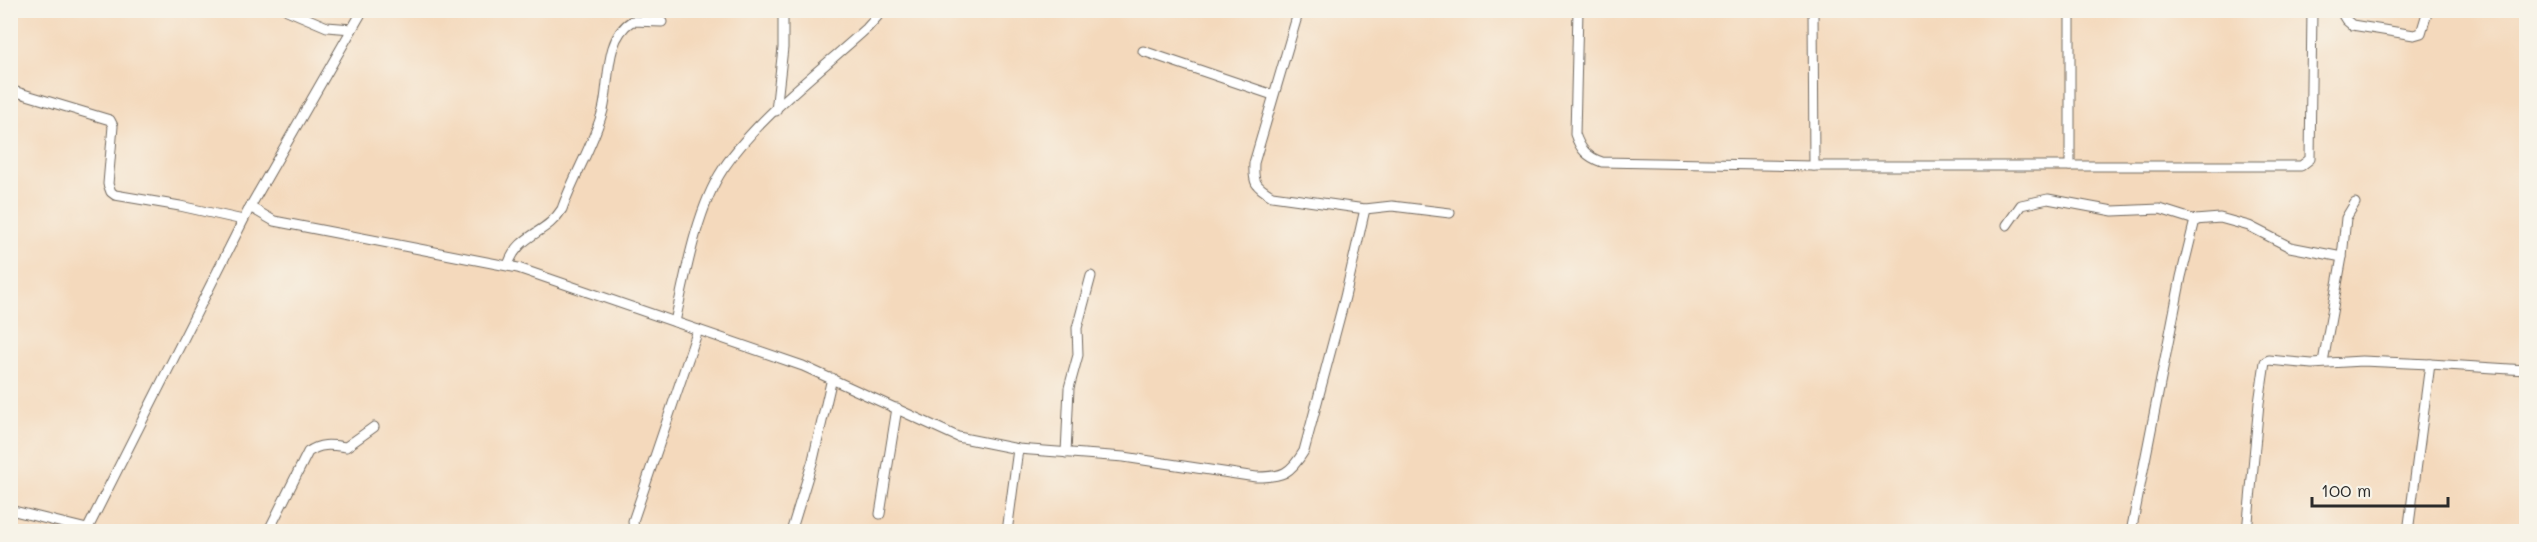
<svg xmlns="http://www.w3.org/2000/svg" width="2537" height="542" font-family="Mali,sans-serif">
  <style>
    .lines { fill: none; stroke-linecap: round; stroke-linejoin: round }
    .street-casing { stroke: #71685e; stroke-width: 11 }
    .street { stroke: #fff; stroke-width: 9 }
  </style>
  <rect width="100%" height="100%" fill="#f7f3e8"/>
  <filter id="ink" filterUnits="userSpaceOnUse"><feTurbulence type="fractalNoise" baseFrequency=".0167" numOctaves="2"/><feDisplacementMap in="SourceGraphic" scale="12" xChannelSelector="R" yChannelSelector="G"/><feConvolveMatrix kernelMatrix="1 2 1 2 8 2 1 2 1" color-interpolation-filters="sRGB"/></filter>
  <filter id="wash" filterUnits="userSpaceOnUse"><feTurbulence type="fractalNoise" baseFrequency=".008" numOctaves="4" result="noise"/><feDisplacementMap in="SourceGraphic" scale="24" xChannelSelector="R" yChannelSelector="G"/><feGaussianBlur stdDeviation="1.35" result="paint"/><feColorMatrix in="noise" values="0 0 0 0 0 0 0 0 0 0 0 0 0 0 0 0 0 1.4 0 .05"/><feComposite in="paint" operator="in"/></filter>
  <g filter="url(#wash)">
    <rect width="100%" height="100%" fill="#f4d9bc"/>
  </g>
  <g filter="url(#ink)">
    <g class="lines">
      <defs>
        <g id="street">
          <path d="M 287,10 L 327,27 L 352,29"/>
          <path d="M 1299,10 L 1254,163 C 1253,183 1255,186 1272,196 L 1365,209 L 1392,206 L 1450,213"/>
          <path d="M 1578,10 L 1575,134 C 1580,149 1587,157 1602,162 L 1814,166 L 2301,166 L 2310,159 L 2312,10"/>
          <path d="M 1813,10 L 1814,166"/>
          <path d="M 2070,10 L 2070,166"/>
          <path d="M 2340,10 L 2346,20 L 2352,25 L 2414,35 L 2421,33 L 2428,10"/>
          <path d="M 1143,51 L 1273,95"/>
          <path d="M 10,90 L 110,120 L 113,126 L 108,184 L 111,192 L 115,195 L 180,206 L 243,220"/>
          <path d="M 776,111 L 783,48 L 783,10"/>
          <path d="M 250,207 L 274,221 L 518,268 L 803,366 L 958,437 L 1018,449 L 1124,457 L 1256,477 C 1283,477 1290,474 1304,451 L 1345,297 L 1365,209"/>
          <path d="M 2007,225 L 2021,205 L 2048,199 L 2113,211 L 2160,209 L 2195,220 L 2220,218 L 2249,226 L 2290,247 L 2342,257"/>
          <path d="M 508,265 C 519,233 546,235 562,209 C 574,175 594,144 603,110 C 610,83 604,38 632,21 L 662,22"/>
          <path d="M 675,322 C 685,276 697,208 723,169 C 758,117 821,70 867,28 L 883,10"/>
          <path d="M 2323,362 L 2342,257 L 2346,218 L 2355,203"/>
          <path d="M 1066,453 L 1069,388 L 1078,355 L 1077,328 L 1091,276"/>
          <path d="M 10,510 L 87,529"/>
          <path d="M 880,514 L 897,408"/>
          <path d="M 86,532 L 250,207 L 363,10"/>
          <path d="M 268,532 L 308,452 C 321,443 331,445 346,447 L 374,427"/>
          <path d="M 634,532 L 633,521 L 698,330"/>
          <path d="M 791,532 L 813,460 L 832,378"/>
          <path d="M 1007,532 L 1018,449"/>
          <path d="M 2131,532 L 2181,277 L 2195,220"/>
          <path d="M 2247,532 L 2259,403 L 2265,362 L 2269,360 L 2312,364 L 2362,361 L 2430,364 L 2526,370"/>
          <path d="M 2408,532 L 2430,364"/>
        </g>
      </defs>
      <use href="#street" class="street-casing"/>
      <use href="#street" class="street"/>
    </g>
  </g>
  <rect width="2537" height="542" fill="none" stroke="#f7f3e8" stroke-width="36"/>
  <path d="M2312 497v9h136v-9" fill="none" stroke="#2b2b2b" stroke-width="3"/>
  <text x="2321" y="497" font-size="18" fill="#2b2b2b" stroke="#f7f3e8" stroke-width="4.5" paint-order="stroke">100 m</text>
</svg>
